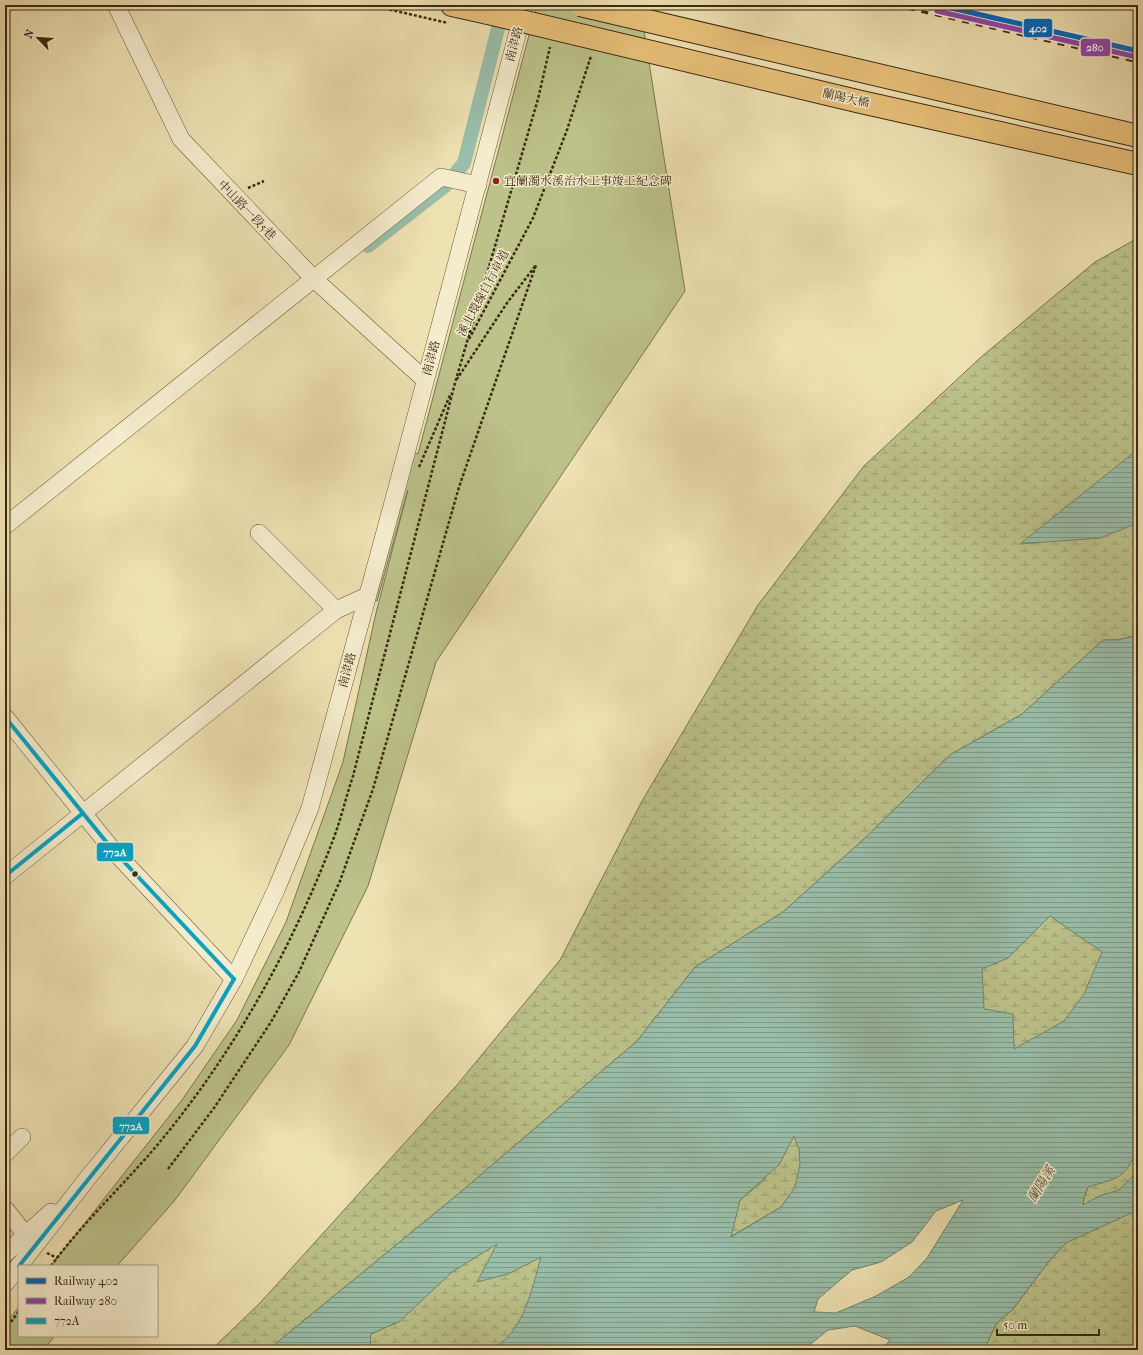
<svg xmlns="http://www.w3.org/2000/svg" width="1143" height="1355" font-family="'IM FELL French Canon','Noto Serif TC',serif">
  <style>
    .grass { fill: #bcc28a; stroke: #7c764e }
    .wetland { fill: url(#wetland-marsh); stroke: #7c764e }
    .water { fill: url(#water-rules); stroke: #74836d; fill-rule: evenodd }
    .lines { fill: none; stroke-linecap: round; stroke-linejoin: round }
    .canal { stroke: #99beaa; stroke-width: 14 }
    .minor-casing { stroke: #68583a; stroke-width: 18 }
    .major-casing { stroke: #3c2a12; stroke-width: 24 }
    .path { stroke: #3c2a12; stroke-width: 2.5; stroke-dasharray: 3 2; stroke-linecap: butt }
    .minor { stroke: #f4eccd; stroke-width: 17 }
    .major { stroke: #e7c079; stroke-width: 22 }
    .rail { stroke: #3c2a12; stroke-width: 3; stroke-dasharray: 7 7; stroke-linecap: butt }
    .major-bridge-casing { stroke: #3c2a12; stroke-width: 24; stroke-linecap: butt }
    .major-bridge { stroke: #e7c079; stroke-width: 22 }
    .bus-1-casing { stroke: #f4eccd; stroke-width: 7 }
    .bus-1 { stroke: #03a3c5; stroke-width: 4 }
    .rail-1-casing { stroke: #f4eccd; stroke-width: 8 }
    .rail-2-casing { stroke: #f4eccd; stroke-width: 8 }
    .rail-1 { stroke: #0065bd; stroke-width: 5 }
    .rail-2 { stroke: #8e44ad; stroke-width: 5 }
    .poi-dot { fill: #8f2418; stroke: #f4eccd; stroke-width: 1.5 }
    .bus-dot { fill: #3c2a12; stroke: #f4eccd; stroke-width: 1.5 }
    .labels { text-anchor: middle; dominant-baseline: central; stroke-width: 3; stroke-linejoin: round; paint-order: stroke }
    .street-label { font-size: 12px; fill: #3c2a12; stroke: #f4eccd }
    .poi-label { font-size: 12px; fill: #3c2a12; stroke: #f4eccd; text-anchor: start }
    .water-label { font-size: 13px; font-style: italic; fill: #534f38; stroke: #f4eccd }
    .line-badge { stroke: #f4eccd; stroke-width: 1.5 }
    .badge-label { font-size: 11px; text-anchor: middle; font-weight: bold; fill: #fff }
  </style>
  <defs>
    <pattern id="wetland-marsh" width="20" height="14" patternUnits="userSpaceOnUse"><rect width="20" height="14" fill="#bcc28a"/><path d="M1 5h8M5 5V1M11 12h8M15 12V8" fill="none" stroke="#9a9e6f"/></pattern>
    <pattern id="water-rules" width="6" height="5" patternUnits="userSpaceOnUse"><rect width="6" height="5" fill="#99beaa"/><path d="M0 2.5h6" fill="none" stroke="#7e9b89"/></pattern>
  </defs>
  <rect width="100%" height="100%" fill="#eee1b2"/>
  <filter id="stains"><feTurbulence type="fractalNoise" baseFrequency=".005" numOctaves="4"/><feColorMatrix values="0 0 0 0 .2 0 0 0 0 .09 0 0 0 0 .02 0 0 0 .5 -.17"/></filter>
  <radialGradient id="worn" r=".72"><stop offset=".6" stop-color="#630" stop-opacity="0"/><stop offset="1" stop-color="#630" stop-opacity=".3"/></radialGradient>
  <g class="grass">
    <path d="M 537,5 L 640,5 L 685,291 L 436,662 L 368,886 L 289,1045 L 175,1200 L 117,1266 L 51,1266 L 182,1100 L 237,1020 L 286,922 L 343,762 L 376,613 L 408,490 L 377,601 L 369,598 L 410,451 L 418,454 Z"/>
    <path d="M 19,1307 L 19,1336 L 55,1336 L 43,1350 L 5,1350 L 5,1324 Z"/>
  </g>
  <g class="wetland">
    <path d="M 1138,238 L 1138,635 L 1118,640 L 1103,640 L 1022,714 L 950,755 L 865,838 L 783,912 L 695,967 L 637,1041 L 457,1195 L 268,1350 L 211,1350 L 260,1303 L 457,1085 L 560,960 L 642,801 L 758,605 L 864,466 L 980,358 L 1095,262 Z"/>
    <path d="M 1138,798 L 1087,1042 L 911,1060 L 916,1030 Z"/>
    <path d="M 883,1077 L 781,1207 L 730,1237 L 740,1200 L 763,1181 L 793,1136 Z"/>
    <path d="M 1138,1121 L 1138,1350 L 984,1350 L 996,1324 L 1013,1309 L 1050,1260 L 1066,1243 L 1083,1206 L 1084,1198 L 1088,1187 Z"/>
    <path d="M 548,1146 L 582,1350 L 323,1350 L 360,1339 L 400,1321 Z"/>
  </g>
  <g class="water">
    <path d="M 1138,449 L 1138,523 L 1100,538 L 1020,544 Z"/>
    <path d="M 1138,635 L 1138,1149 C 1123,1180 1120,1177 1088,1187 L 1084,1198 L 1083,1205 L 1099,1196 L 1119,1190 L 1138,1171 L 1138,1210 L 1066,1243 L 1050,1260 L 1013,1309 L 996,1324 L 984,1350 L 882,1350 L 890,1340 L 855,1326 L 828,1330 L 803,1350 L 488,1350 C 523,1337 532,1289 541,1257 L 508,1274 L 477,1282 L 497,1244 L 452,1272 L 400,1321 L 371,1334 L 370,1350 L 268,1350 L 457,1195 L 637,1041 L 695,967 L 783,912 L 865,838 L 950,755 L 1022,714 L 1103,640 L 1118,640 ZM 1050,916 L 1102,952 L 1084,994 L 1064,1021 L 1014,1049 L 1013,1014 L 984,1009 L 982,969 L 1008,958 ZM 794,1136 L 799,1149 L 800,1164 L 795,1187 L 781,1207 L 731,1237 L 740,1200 L 779,1165 ZM 963,1200 L 927,1258 L 909,1277 L 876,1296 L 836,1313 L 814,1312 L 818,1299 L 852,1270 L 881,1262 L 912,1242 L 936,1211 Z"/>
  </g>
  <g class="lines">
    <path class="canal" d="M 368,246 L 445,186 L 464,163 L 504,5"/>
    <defs>
      <g id="minor">
        <path d="M 116,5 L 181,139 L 314,279 L 425,380"/>
        <path d="M 5,526 L 441,177 L 478,185"/>
        <path d="M 259,533 L 336,610"/>
        <path d="M 5,717 L 112,849 L 234,979"/>
        <path d="M 5,876 L 336,610 L 367,596"/>
        <path d="M 5,1154 L 22,1137"/>
        <path d="M 5,1209 L 26,1235"/>
        <path d="M 5,1254 L 51,1212"/>
        <path d="M 19,1266 L 87,1179 L 195,1046 L 234,979 L 276,890 L 310,808 L 395,495 L 525,5"/>
        <path d="M 5,1284 L 19,1266"/>
      </g>
      <path id="major" d="M 452,5 L 488,13"/>
    </defs>
    <use href="#minor" class="minor-casing"/>
    <use href="#major" class="major-casing"/>
    <g class="path">
      <path d="M 370,5 L 448,23"/>
      <path d="M 248,188 L 264,181"/>
      <path d="M 469,339 L 533,218 L 567,130 L 591,56"/>
      <path d="M 419,467 L 451,393"/>
      <path d="M 168,1169 L 214,1108 L 271,1022 L 299,972 L 340,881 L 373,789 L 459,487 L 536,265 L 507,303 L 457,379"/>
      <path d="M 47,1253 L 57,1258"/>
      <path d="M 51,1266 C 83,1222 124,1185 159,1143 C 233,1054 292,948 333,840 C 341,819 346,797 353,776 L 455,383 L 538,99 L 550,47"/>
      <path d="M 5,1330 L 19,1311"/>
    </g>
    <use href="#minor" class="minor"/>
    <use href="#major" class="major"/>
    <path class="rail" d="M 894,5 L 1138,62"/>
    <defs>
      <g id="major-bridge">
        <path d="M 580,5 L 1138,136"/>
        <path d="M 488,13 L 861,102 L 1138,164"/>
      </g>
    </defs>
    <use href="#major-bridge" class="major-bridge-casing"/>
    <use href="#major-bridge" class="major-bridge"/>
    <defs>
      <g id="bus-1">
        <path d="M 5,717 L 112,849 L 234,979"/>
        <path d="M 5,876 L 83,813"/>
        <path d="M 19,1266 L 195,1046 L 234,979"/>
      </g>
    </defs>
    <use href="#bus-1" class="bus-1-casing"/>
    <use href="#bus-1" class="bus-1"/>
    <defs>
      <path id="rail-1" d="M 938,5 L 1138,51"/>
      <path id="rail-2" d="M 937,11 L 1137,57"/>
    </defs>
    <use href="#rail-1" class="rail-1-casing"/>
    <use href="#rail-2" class="rail-2-casing"/>
    <use href="#rail-1" class="rail-1"/>
    <use href="#rail-2" class="rail-2"/>
  </g>
  <circle class="poi-dot" cx="496" cy="181" r="4"/>
  <circle class="bus-dot" cx="135" cy="874" r="3.5"/>
  <g class="labels">
    <g class="street-label">
      <text transform="translate(514 44) rotate(-75)">南津路</text>
      <text transform="translate(846 98) rotate(13)">蘭陽大橋</text>
      <text transform="translate(247 210) rotate(46)">中山路一段5巷</text>
      <text transform="translate(483 293) rotate(-62)">溪北環線自行車道</text>
      <text transform="translate(431 358) rotate(-75)">南津路</text>
      <text transform="translate(347 670) rotate(-75)">南津路</text>
    </g>
    <g class="poi-label">
      <text x="504" y="181">宜蘭濁水溪治水工事竣工紀念碑</text>
    </g>
    <g class="water-label">
      <text transform="translate(1041 1184) rotate(-58)">蘭陽溪</text>
    </g>
  </g>
  <g class="line-badge">
    <rect x="1023" y="18" width="30" height="20" rx="4" fill="#0065bd"/>
    <rect x="1080" y="38" width="31" height="19" rx="4" fill="#8e44ad"/>
    <rect x="96" y="842" width="38" height="20" rx="4" fill="#03a3c5"/>
    <rect x="112" y="1116" width="38" height="19" rx="4" fill="#03a3c5"/>
  </g>
  <g class="badge-label">
    <text x="1038" y="32">402</text>
    <text x="1095" y="51">280</text>
    <text x="115" y="856">772A</text>
    <text x="131" y="1130">772A</text>
  </g>
  <rect width="1143" height="1355" fill="none" stroke="#eee1b2" stroke-width="20"/>
  <rect x="6" y="6" width="1131" height="1343" fill="none" stroke="#3c2a12" stroke-width="2"/>
  <rect x="10" y="10" width="1123" height="1335" fill="none" stroke="#3c2a12"/>
  <rect x="18" y="1265" width="140" height="72" fill="#f4eccd" stroke="#aa9e82"/>
  <rect x="26" y="1278" width="20" height="6" fill="#0065bd" stroke="#aa9e82"/>
  <text x="54" y="1285" font-size="12" fill="#3c2a12">Railway 402</text>
  <rect x="26" y="1298" width="20" height="6" fill="#8e44ad" stroke="#aa9e82"/>
  <text x="54" y="1305" font-size="12" fill="#3c2a12">Railway 280</text>
  <rect x="26" y="1318" width="20" height="6" fill="#03a3c5" stroke="#aa9e82"/>
  <text x="54" y="1325" font-size="12" fill="#3c2a12">772A</text>
  <g transform="translate(38 38) rotate(295)" stroke="#f4eccd" stroke-width="3" paint-order="stroke">
  <path d="M0-3L7 15L0 10L-7 15Z" fill="#3c2a12"/>
  <text y="-6" font-size="11" font-weight="bold" text-anchor="middle" fill="#3c2a12">N</text>
  </g>
  <path d="M997 1329v6h102v-6" fill="none" stroke="#3c2a12" stroke-width="2"/>
  <text x="1003" y="1329" font-size="12" fill="#3c2a12" stroke="#f4eccd" stroke-width="3" paint-order="stroke">50 m</text>
  <rect width="100%" height="100%" filter="url(#stains)"/>
  <rect width="100%" height="100%" fill="url(#worn)"/>
</svg>
